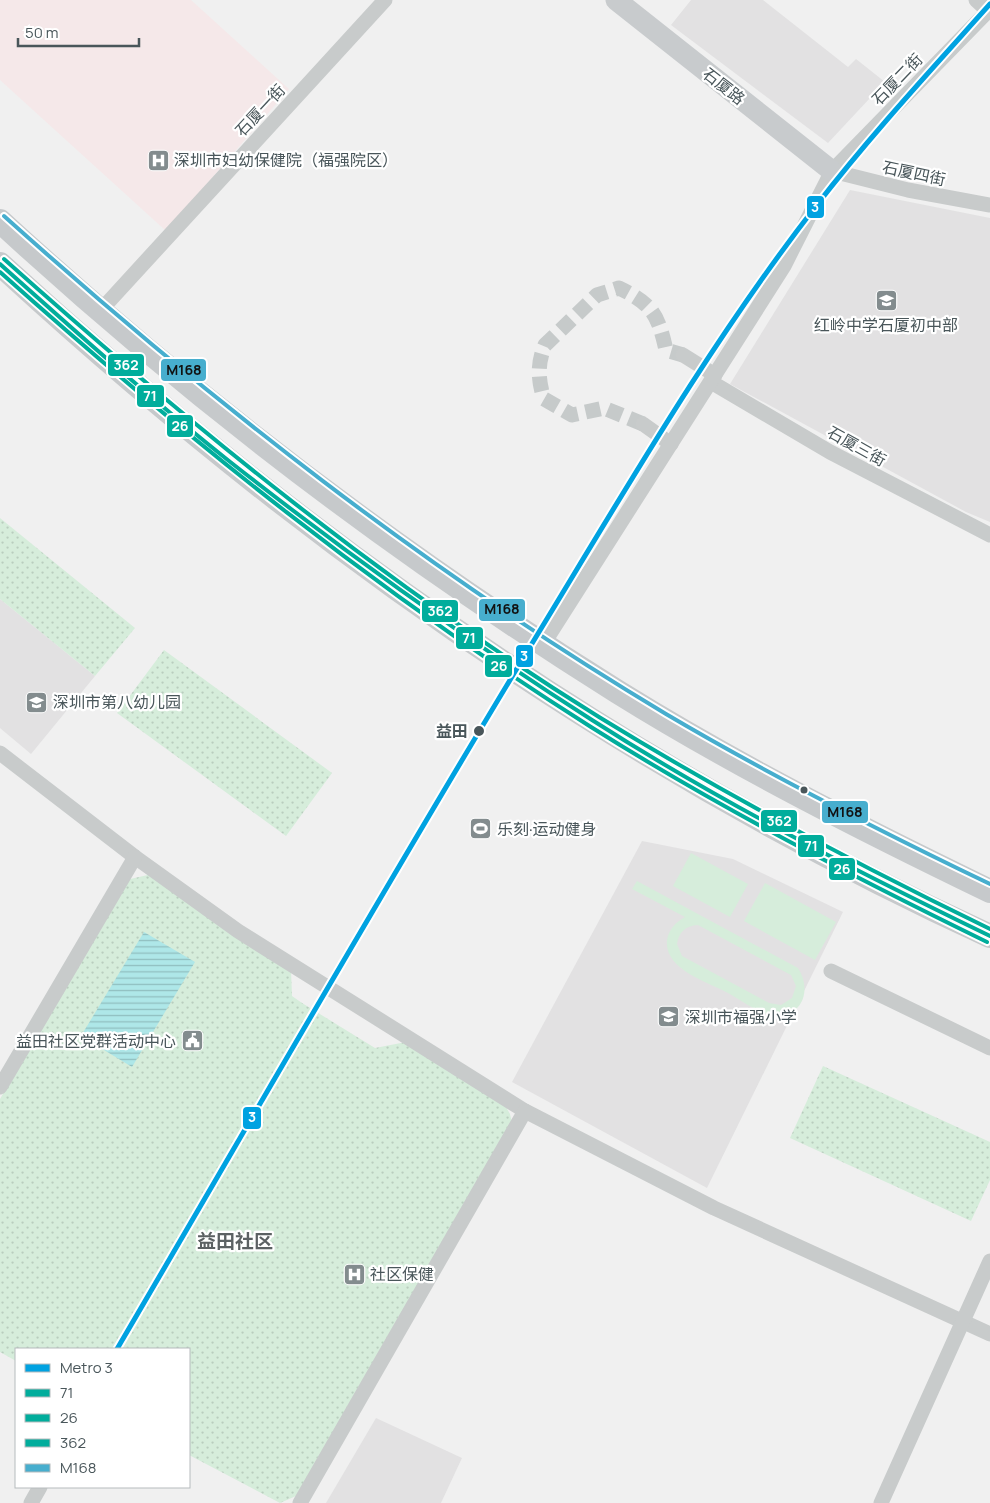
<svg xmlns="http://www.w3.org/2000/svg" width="990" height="1503" font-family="Manrope,'Noto Sans SC',sans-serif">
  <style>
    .education { fill: #e2e1e2 }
    .medical { fill: #f5e8e9 }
    .grass { fill: #d6eddb; fill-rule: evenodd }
    .park { fill: url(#park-dots) }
    .water { fill: url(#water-rules) }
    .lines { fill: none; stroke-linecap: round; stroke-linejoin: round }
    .street-tunnel { stroke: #c6caca; stroke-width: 15; stroke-dasharray: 15 8; stroke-linecap: butt }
    .street { stroke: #c8cbcb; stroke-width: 15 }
    .secondary { stroke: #c8cbcd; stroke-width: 21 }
    .primary { stroke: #c6c9cb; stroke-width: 24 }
    .bus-1-casing { stroke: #fff; stroke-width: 8 }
    .bus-2-casing { stroke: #fff; stroke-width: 8 }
    .bus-3-casing { stroke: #fff; stroke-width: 8 }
    .bus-4-casing { stroke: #fff; stroke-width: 8 }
    .bus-1 { stroke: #01ad9c; stroke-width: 4 }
    .bus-2 { stroke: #01ad9c; stroke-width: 4 }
    .bus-3 { stroke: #01ad9c; stroke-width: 4 }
    .bus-4 { stroke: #47aece; stroke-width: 4 }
    .metro-1-casing { stroke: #fff; stroke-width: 9 }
    .metro-1 { stroke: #00a2e1; stroke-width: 5 }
    .stop-dot { fill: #49565a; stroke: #fff; stroke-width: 2 }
    .labels { text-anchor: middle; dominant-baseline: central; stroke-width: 4.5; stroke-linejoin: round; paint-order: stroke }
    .street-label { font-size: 16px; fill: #49565a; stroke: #fff }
    .poi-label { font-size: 16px; fill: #49565a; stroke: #fff; text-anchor: start }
    .stop-label { font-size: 16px; font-weight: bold; fill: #49565a; stroke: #fff; text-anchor: end }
    .quarter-label { font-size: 19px; font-weight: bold; fill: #5c6163; stroke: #fff }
    .line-badge { stroke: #fff; stroke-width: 2 }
    .badge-label { font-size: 14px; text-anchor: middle; font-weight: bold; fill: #fff }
    .pale-badge-label { font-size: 14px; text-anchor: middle; font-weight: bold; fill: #111 }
  </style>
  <defs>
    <pattern id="park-dots" width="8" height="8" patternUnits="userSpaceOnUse" patternTransform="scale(1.25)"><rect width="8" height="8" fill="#d6eddb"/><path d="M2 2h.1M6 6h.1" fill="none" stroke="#b9cdbe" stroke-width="1.8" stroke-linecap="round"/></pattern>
    <pattern id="water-rules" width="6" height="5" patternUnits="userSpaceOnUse" patternTransform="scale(1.25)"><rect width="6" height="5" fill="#aee7e8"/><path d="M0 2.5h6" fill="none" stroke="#90bebf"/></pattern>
  </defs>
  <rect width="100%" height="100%" fill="#f0f0f0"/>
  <g class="education">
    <path d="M 691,0 L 763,0 L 848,67 L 856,59 L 885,82 L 828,143 L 671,25 Z"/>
    <path d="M 850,190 L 990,218 L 990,522 L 966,512 L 730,384 Z"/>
    <path d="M 0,599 L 95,676 L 31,754 L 0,728 Z"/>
    <path d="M 642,841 L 733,859 L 843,912 L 707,1188 L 512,1082 Z"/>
    <path d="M 376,1418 L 462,1458 L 441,1503 L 326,1503 Z"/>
  </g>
  <path class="medical" d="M 0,0 L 191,0 L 289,89 L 166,231 L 0,80 Z"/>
  <g class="grass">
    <path d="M 691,853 L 748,884 L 730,917 L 673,886 Z"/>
    <path d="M 637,881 L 798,968 C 812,989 803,1018 774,1015 C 758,1014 740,999 726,992 C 706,981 664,969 667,940 C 669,929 676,922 685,917 L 632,889 ZM 698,925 L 791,975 L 796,986 L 792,998 L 781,1005 L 769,1003 L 682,956 L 677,944 C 679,932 685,926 698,925 Z"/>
    <path d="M 765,883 L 836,922 L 815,960 L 744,921 Z"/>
  </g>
  <g class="park">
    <path d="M 0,518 L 135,628 L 95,676 L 0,599 Z"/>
    <path d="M 164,650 L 332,773 L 286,836 L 117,713 Z"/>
    <path d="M 152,874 L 291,970 L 292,996 L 302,1003 L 375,1048 L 406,1042 L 506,1107 L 510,1114 L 513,1127 L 303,1493 L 280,1503 L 189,1455 L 189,1349 L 16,1349 L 16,1361 L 0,1352 L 0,1099 L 126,880 Z"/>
    <path d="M 823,1066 L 990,1142 L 990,1180 L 971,1221 L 790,1138 Z"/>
  </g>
  <path class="water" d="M 144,932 L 195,962 L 132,1067 L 81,1036 Z"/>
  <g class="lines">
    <path class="street-tunnel" d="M 643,424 L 604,408 L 572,415 L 544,399 C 538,380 537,364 545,345 L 597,295 L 619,288 C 652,304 658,314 666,350 L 683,355"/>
    <g class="street">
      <path d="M 976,0 L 988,11"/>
      <path d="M 832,171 L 908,190 L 990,205"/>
      <path d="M 101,310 L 385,0"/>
      <path d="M 683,355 L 715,375"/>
      <path d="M 711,382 L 830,452 L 990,535"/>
      <path d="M 643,424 L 671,444"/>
      <path d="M 544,643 L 784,266 L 832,171 L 990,9"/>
      <path d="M 0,753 L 135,857 L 238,931 L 525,1111 L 714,1208 L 990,1334"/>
      <path d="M 831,971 L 990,1048"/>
      <path d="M 0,1087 L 135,857"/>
      <path d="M 31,1503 L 40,1487"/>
      <path d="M 300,1503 L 525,1111"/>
      <path d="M 881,1503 L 990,1261"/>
    </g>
    <path class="secondary" d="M 616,0 L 832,171"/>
    <g class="primary">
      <path d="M 0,221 C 191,397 397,554 618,692 C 737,766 864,830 990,891"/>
      <path d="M 0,264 C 294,535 626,769 990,936"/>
    </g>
    <defs>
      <path id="bus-1" d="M 0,264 C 75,331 150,398 229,461 C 346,553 467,640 592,720 C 720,802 854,870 990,936"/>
      <path id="bus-2" d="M 0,272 C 186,438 380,594 591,727 C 718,807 852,876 987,942"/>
      <path id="bus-3" d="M 4,259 C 191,426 386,585 599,717 C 726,795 856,864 990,929"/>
      <path id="bus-4" d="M 4,216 C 210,401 428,572 666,714 C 771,776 880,831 990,884"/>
    </defs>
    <use href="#bus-1" class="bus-1-casing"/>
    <use href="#bus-2" class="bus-2-casing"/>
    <use href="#bus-3" class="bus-3-casing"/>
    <use href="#bus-4" class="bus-4-casing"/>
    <use href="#bus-1" class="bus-1"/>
    <use href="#bus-2" class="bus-2"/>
    <use href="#bus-3" class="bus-3"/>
    <use href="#bus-4" class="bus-4"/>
    <defs>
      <path id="metro-1" d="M 117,1349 C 257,1110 395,869 539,632 C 627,487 712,340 816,206 C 870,136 931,70 990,4"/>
    </defs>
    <use href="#metro-1" class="metro-1-casing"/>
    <use href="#metro-1" class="metro-1"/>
  </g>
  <defs>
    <symbol id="hospital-square" viewBox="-11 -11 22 22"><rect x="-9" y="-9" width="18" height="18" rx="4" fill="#838c8e" stroke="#fff"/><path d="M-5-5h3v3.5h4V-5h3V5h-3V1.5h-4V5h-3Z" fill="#fff"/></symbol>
    <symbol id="school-square" viewBox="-11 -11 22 22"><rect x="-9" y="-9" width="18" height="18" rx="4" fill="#838c8e" stroke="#fff"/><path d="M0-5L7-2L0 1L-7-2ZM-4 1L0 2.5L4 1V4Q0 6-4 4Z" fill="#fff"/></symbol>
    <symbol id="stadium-square" viewBox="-11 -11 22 22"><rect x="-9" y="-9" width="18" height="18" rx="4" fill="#838c8e" stroke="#fff"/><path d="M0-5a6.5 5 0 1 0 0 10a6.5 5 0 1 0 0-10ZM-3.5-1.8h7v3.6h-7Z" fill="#fff"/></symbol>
    <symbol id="civic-square" viewBox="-11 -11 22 22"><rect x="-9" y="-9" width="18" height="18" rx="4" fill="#838c8e" stroke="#fff"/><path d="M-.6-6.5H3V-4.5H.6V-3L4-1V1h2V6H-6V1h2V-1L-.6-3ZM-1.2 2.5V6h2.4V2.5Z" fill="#fff"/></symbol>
  </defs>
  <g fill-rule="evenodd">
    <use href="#hospital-square" x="146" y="148" width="25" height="25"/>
    <use href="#school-square" x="874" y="288" width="25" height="25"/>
    <use href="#school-square" x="24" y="690" width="25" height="25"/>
    <use href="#stadium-square" x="468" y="816" width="25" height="25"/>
    <use href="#school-square" x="656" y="1004" width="25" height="25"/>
    <use href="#civic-square" x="180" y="1028" width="25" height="25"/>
    <use href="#hospital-square" x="342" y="1262" width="25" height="25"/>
  </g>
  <g class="stop-dot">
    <circle cx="479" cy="731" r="6"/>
    <circle cx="804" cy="790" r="4.5"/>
  </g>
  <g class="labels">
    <g class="street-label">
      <text transform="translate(897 79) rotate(-46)">石厦二街</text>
      <text transform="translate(724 86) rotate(38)">石厦路</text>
      <text transform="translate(260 110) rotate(-47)">石厦一街</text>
      <text transform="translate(914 173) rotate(12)">石厦四街</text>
      <text transform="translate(857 446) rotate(29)">石厦三街</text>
    </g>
    <g class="poi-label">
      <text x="174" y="160">深圳市妇幼保健院（福强院区）</text>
      <text x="886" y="325" text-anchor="middle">红岭中学石厦初中部</text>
      <text x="53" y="702">深圳市第八幼儿园</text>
      <text x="497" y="829">乐刻·运动健身</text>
      <text x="685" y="1017">深圳市福强小学</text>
      <text x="176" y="1041" text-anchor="end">益田社区党群活动中心</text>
      <text x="370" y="1274">社区保健</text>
    </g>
    <g class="stop-label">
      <text x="468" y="731">益田</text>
    </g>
    <g class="quarter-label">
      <text x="235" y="1241">益田社区</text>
    </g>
  </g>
  <g class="line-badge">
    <rect x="806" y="195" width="19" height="24" rx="5" fill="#00a2e1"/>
    <rect x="107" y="353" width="38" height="24" rx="5" fill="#01ad9c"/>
    <rect x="160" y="358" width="47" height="24" rx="5" fill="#47aece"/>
    <rect x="136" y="384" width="29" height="24" rx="5" fill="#01ad9c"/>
    <rect x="166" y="414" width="28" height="24" rx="5" fill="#01ad9c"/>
    <rect x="478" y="598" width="48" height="24" rx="5" fill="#47aece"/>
    <rect x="421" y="599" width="38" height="24" rx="5" fill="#01ad9c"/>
    <rect x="455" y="626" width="29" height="24" rx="5" fill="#01ad9c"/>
    <rect x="515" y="644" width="19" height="24" rx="5" fill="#00a2e1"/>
    <rect x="484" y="654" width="29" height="24" rx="5" fill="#01ad9c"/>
    <rect x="821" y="800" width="48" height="24" rx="5" fill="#47aece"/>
    <rect x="760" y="809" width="38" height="24" rx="5" fill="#01ad9c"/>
    <rect x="797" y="834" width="28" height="24" rx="5" fill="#01ad9c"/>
    <rect x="828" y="857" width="28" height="24" rx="5" fill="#01ad9c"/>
    <rect x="242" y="1106" width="20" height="24" rx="5" fill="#00a2e1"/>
  </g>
  <g class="badge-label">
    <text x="815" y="212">3</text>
    <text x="126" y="370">362</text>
    <text x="150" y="401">71</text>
    <text x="180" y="431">26</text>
    <text x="440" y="616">362</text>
    <text x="469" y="643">71</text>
    <text x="524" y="661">3</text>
    <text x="499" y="671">26</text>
    <text x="779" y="826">362</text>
    <text x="811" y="851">71</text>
    <text x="842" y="874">26</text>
    <text x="252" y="1122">3</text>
  </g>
  <g class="pale-badge-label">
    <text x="184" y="375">M168</text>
    <text x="502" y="614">M168</text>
    <text x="845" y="817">M168</text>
  </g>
  <rect x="15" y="1348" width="175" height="140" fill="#ffffff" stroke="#b6bbbd"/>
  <rect x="25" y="1364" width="25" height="8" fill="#00a2e1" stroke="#b6bbbd"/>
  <text x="60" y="1373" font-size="15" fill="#49565a">Metro 3</text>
  <rect x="25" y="1389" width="25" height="8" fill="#01ad9c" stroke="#b6bbbd"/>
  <text x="60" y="1398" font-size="15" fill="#49565a">71</text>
  <rect x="25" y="1414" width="25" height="8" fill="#01ad9c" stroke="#b6bbbd"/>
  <text x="60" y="1423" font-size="15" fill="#49565a">26</text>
  <rect x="25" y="1439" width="25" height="8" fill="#01ad9c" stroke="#b6bbbd"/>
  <text x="60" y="1448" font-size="15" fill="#49565a">362</text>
  <rect x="25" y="1464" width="25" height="8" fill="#47aece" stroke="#b6bbbd"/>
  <text x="60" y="1473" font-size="15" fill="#49565a">M168</text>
  <path d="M18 38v8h121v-8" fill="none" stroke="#49565a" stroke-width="2.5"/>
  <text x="25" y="38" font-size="15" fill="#49565a" stroke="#ffffff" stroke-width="4" paint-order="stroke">50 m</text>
</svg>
